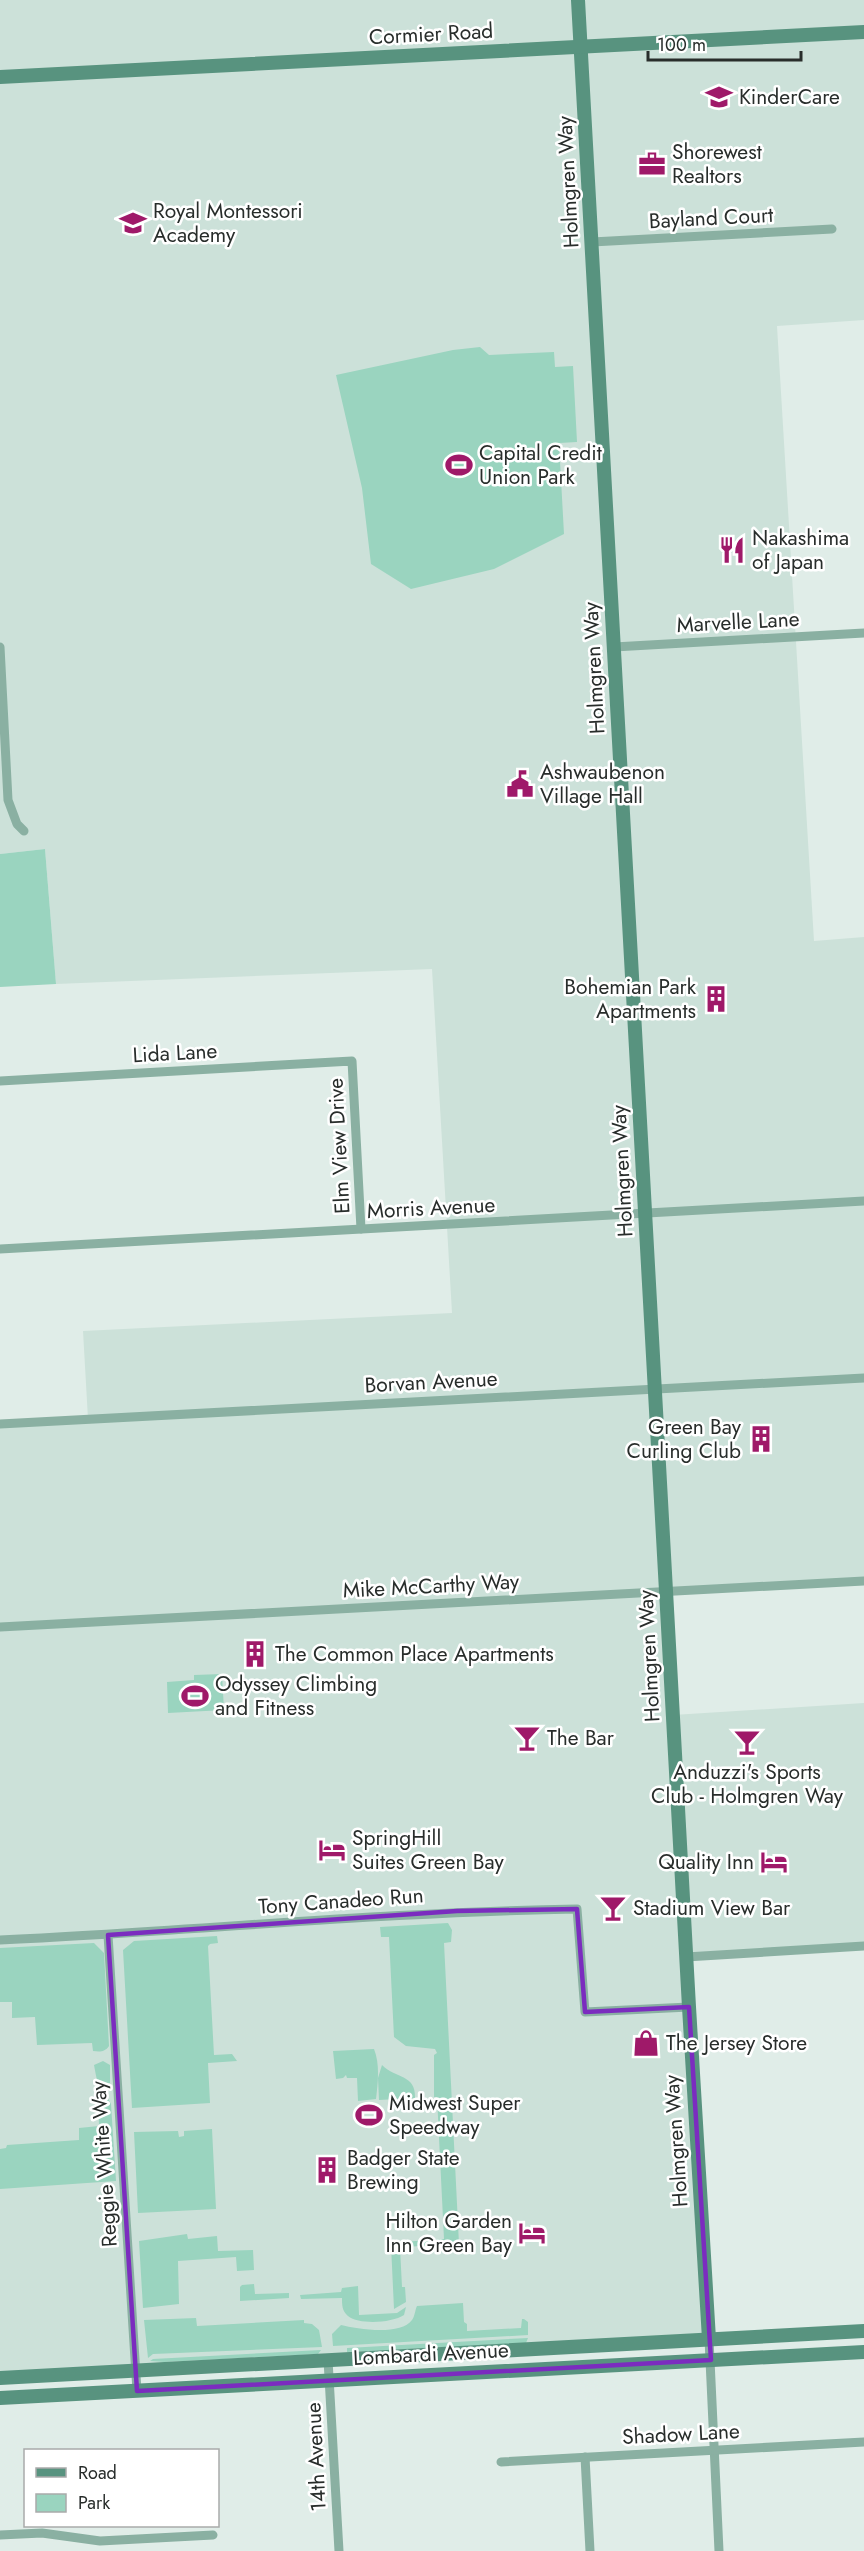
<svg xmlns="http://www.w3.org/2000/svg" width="864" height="2551" font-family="Jost,sans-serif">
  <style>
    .built { fill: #cce1d9 }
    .green { fill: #9ad4bf }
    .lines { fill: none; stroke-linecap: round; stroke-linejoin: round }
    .street { stroke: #8ab0a2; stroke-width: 9 }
    .secondary { stroke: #58937f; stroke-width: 14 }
    .marked { fill: none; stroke: #7b2cbf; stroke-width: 4.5; stroke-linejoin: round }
    .labels { text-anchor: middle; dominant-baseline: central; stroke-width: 5; stroke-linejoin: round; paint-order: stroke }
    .street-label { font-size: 21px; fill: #282d2b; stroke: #fff }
    .poi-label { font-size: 21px; fill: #282d2b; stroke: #fff; text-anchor: start }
  </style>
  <rect width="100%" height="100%" fill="#e0ede8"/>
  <path class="built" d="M 0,0 L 864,0 L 864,320 L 777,326 L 814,941 L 864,937 L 864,1581 L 666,1592 L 673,1715 L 864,1703 L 864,1946 L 686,1958 L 709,2339 L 0,2378 L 0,1424 L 88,1419 L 83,1331 L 452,1313 L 432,969 L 56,984 L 45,849 L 0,854 Z"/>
  <g class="green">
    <path d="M 480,347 L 489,355 L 554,352 L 555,367 L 573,366 L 577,442 L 559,443 L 564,534 L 494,569 L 411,589 L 371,564 L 362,488 L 336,375 L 453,350 Z"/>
    <path d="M 45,849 L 56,984 L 0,987 L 0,854 Z"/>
    <path d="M 222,1674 L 224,1710 L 168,1713 L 167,1682 L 194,1680 L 194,1675 Z"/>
    <path d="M 448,1923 L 452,1930 L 451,1942 L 444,1943 L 459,2244 L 403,2247 L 402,2242 L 444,2239 L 437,2097 L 434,2097 L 434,2055 L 437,2053 L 435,2049 L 406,2046 L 394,2037 L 389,1937 L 381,1937 L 380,1927 Z"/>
    <path d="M 217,1936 L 218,1943 L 210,1944 L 208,1946 L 214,2055 L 232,2054 L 237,2061 L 208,2063 L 210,2103 L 132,2108 L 123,1950 L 134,1941 Z"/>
    <path d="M 94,1943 L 104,1953 L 109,2046 C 105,2052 100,2052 93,2051 L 92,2043 L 37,2045 L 35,2017 L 12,2018 L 12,2002 L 0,2002 L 0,1948 Z"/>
    <path d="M 374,2049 C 380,2064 378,2082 376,2099 L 358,2101 L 357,2078 L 347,2078 L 346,2075 L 343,2078 L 336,2079 L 333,2051 Z"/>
    <path d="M 103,2061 L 110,2065 L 110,2083 L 98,2086 L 94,2065 Z"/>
    <path d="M 382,2065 C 396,2079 416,2074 415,2098 L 379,2100 L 378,2078 Z"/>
    <path d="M 98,2095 L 106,2095 L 111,2104 L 116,2181 L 0,2189 L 0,2149 L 6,2148 L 7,2145 L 79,2140 L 79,2128 L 99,2126 Z"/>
    <path d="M 212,2129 L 216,2209 L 138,2213 L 134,2132 L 178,2131 L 179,2137 L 184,2136 L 184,2131 Z"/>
    <path d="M 187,2234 L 188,2239 L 217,2236 L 218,2251 L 253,2250 L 254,2270 L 237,2271 L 236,2257 L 178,2261 L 179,2304 L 143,2308 L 139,2241 Z"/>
    <path d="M 391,2245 L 399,2245 L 400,2248 L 402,2287 L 405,2287 L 406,2302 L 394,2309 Z"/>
    <path d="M 254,2284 L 255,2294 L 289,2293 L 289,2298 L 240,2301 L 240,2287 L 242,2285 Z"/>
    <path d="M 358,2286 L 359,2315 L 397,2313 L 406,2307 L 404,2315 C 392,2323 359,2325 348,2316 C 342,2311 342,2305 342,2298 L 301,2299 L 300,2295 L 341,2292 L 342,2288 Z"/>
    <path d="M 463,2303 L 464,2322 L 467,2324 L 467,2331 L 521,2328 L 522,2319 L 524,2319 L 528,2322 L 528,2335 L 333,2346 L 332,2334 L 341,2325 C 357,2329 401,2336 412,2320 C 415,2316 415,2310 417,2306 Z"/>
    <path d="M 196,2318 L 197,2326 L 304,2320 L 304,2323 L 312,2324 L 319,2330 L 322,2347 L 153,2354 L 148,2358 L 144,2320 Z"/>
    <path d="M 528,2338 L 526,2343 L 347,2352 L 347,2348 Z"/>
    <path d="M 321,2350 L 318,2354 L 164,2362 L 150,2361 L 153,2359 Z"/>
  </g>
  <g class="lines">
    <g class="street">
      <path d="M 592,242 L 832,229"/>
      <path d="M 0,647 L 8,800 L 17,824 L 24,831"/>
      <path d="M 614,647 L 864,633"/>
      <path d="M 0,1081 L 352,1061 L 361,1229"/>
      <path d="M 0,1249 L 864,1201"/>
      <path d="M 0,1424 L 864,1378"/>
      <path d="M 0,1627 L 864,1581"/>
      <path d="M 108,1935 L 137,2391"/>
      <path d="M 0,1940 C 192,1931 384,1912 577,1909 L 585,2012 L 689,2007"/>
      <path d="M 686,1957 L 864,1946"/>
      <path d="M 709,2339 L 719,2551"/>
      <path d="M 328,2360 L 339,2551"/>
      <path d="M 585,2457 L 590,2551"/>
      <path d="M 501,2462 L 864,2442"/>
      <path d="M 0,2535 L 42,2533 L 100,2541 L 213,2535"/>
    </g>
    <g class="secondary">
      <path d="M 578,0 L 689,2007 L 709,2339"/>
      <path d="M 0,77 L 864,32"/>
      <path d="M 0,2378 L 864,2331"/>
      <path d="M 0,2398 L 864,2352"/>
    </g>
  </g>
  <path class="marked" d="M 577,1909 L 585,2012 L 689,2007 L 711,2360 L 137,2391 L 108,1935 L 457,1911 Z"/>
  <defs>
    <symbol id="school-bare" viewBox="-9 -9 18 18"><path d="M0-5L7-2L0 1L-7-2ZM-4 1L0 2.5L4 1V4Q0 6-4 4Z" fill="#9f1969" stroke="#fff" stroke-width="2.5" paint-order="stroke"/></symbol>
    <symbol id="office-bare" viewBox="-9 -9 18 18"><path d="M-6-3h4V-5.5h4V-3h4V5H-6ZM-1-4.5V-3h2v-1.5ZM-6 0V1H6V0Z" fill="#9f1969" stroke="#fff" stroke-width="2.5" paint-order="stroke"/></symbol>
    <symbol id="stadium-bare" viewBox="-9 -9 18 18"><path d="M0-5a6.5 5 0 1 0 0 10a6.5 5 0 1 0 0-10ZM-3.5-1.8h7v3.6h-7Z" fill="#9f1969" stroke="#fff" stroke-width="2.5" paint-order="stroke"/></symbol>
    <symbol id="restaurant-bare" viewBox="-9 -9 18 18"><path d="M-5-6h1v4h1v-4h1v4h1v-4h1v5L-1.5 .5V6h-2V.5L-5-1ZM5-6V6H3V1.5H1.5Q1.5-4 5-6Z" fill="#9f1969" stroke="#fff" stroke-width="2.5" paint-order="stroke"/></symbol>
    <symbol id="civic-bare" viewBox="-9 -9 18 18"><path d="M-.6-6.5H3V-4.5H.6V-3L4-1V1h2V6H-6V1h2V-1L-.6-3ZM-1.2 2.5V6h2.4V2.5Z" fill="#9f1969" stroke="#fff" stroke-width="2.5" paint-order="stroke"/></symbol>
    <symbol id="building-bare" viewBox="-9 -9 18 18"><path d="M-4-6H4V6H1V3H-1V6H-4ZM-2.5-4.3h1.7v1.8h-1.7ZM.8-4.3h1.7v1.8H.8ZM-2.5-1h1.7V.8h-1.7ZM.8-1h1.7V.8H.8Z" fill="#9f1969" stroke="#fff" stroke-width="2.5" paint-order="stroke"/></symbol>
    <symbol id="bar-bare" viewBox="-9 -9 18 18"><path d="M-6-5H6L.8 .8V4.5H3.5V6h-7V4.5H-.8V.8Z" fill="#9f1969" stroke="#fff" stroke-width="2.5" paint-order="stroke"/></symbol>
    <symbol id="hotel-bare" viewBox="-9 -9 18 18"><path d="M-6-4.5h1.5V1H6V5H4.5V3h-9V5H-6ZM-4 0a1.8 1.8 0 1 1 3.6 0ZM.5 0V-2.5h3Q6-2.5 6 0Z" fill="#9f1969" stroke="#fff" stroke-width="2.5" paint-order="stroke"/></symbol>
    <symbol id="shop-bare" viewBox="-9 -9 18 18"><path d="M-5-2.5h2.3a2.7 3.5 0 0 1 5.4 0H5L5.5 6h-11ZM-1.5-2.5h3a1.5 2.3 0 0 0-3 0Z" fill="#9f1969" stroke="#fff" stroke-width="2.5" paint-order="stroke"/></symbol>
  </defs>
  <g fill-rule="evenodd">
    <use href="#school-bare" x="700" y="78" width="38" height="38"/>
    <use href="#office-bare" x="633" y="145" width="38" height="38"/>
    <use href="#school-bare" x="114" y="204" width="38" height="38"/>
    <use href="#stadium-bare" x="440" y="446" width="38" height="38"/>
    <use href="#restaurant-bare" x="713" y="531" width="38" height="38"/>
    <use href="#civic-bare" x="501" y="765" width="38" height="38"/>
    <use href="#building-bare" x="697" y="980" width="38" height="38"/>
    <use href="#building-bare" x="742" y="1420" width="38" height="38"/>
    <use href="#building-bare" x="236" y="1635" width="38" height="38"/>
    <use href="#stadium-bare" x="176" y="1677" width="38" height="38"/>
    <use href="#bar-bare" x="508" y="1719" width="38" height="38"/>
    <use href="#bar-bare" x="728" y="1723" width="38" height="38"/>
    <use href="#hotel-bare" x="313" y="1831" width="38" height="38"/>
    <use href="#hotel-bare" x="755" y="1843" width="38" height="38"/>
    <use href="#bar-bare" x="594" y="1889" width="38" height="38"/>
    <use href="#shop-bare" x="627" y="2024" width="38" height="38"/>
    <use href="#stadium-bare" x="350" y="2096" width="38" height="38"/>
    <use href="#building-bare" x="308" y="2151" width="38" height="38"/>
    <use href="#hotel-bare" x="513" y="2214" width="38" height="38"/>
  </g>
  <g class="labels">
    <g class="street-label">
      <text transform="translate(431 34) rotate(-3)">Cormier Road</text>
      <text transform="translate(568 182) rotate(-93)">Holmgren Way</text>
      <text transform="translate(711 218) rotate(-3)">Bayland Court</text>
      <text transform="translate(738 622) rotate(-3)">Marvelle Lane</text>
      <text transform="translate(594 668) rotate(-93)">Holmgren Way</text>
      <text transform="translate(175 1053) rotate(-3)">Lida Lane</text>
      <text transform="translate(339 1146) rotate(-93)">Elm View Drive</text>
      <text transform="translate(622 1171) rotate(-93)">Holmgren Way</text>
      <text transform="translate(431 1208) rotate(-3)">Morris Avenue</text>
      <text transform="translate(431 1382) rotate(-3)">Borvan Avenue</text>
      <text transform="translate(431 1586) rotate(-3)">Mike McCarthy Way</text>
      <text transform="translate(649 1656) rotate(-93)">Holmgren Way</text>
      <text transform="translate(341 1901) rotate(-4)">Tony Canadeo Run</text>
      <text transform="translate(676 2141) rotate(-94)">Holmgren Way</text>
      <text transform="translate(104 2164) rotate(-94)">Reggie White Way</text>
      <text transform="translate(431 2354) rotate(-3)">Lombardi Avenue</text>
      <text transform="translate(681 2434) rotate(-3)">Shadow Lane</text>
      <text transform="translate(316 2457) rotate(-93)">14th Avenue</text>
    </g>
    <g class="poi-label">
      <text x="739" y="97">KinderCare</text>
      <text x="672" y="152">Shorewest<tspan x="672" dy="24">Realtors</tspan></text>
      <text x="153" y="211">Royal Montessori<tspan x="153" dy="24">Academy</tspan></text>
      <text x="479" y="453">Capital Credit<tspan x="479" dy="24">Union Park</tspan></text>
      <text x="752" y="538">Nakashima<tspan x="752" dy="24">of Japan</tspan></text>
      <text x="540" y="772">Ashwaubenon<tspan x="540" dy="24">Village Hall</tspan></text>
      <text x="696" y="987" text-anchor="end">Bohemian Park<tspan x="696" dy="24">Apartments</tspan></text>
      <text x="741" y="1427" text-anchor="end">Green Bay<tspan x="741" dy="24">Curling Club</tspan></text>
      <text x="275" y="1654">The Common Place Apartments</text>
      <text x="215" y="1684">Odyssey Climbing<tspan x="215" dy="24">and Fitness</tspan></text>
      <text x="547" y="1738">The Bar</text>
      <text x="747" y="1772" text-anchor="middle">Anduzzi's Sports<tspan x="747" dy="24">Club - Holmgren Way</tspan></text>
      <text x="352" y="1838">SpringHill<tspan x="352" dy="24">Suites Green Bay</tspan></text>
      <text x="754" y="1862" text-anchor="end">Quality Inn</text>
      <text x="633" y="1908">Stadium View Bar</text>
      <text x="666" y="2043">The Jersey Store</text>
      <text x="389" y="2103">Midwest Super<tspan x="389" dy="24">Speedway</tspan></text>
      <text x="347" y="2158">Badger State<tspan x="347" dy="24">Brewing</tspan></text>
      <text x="512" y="2221" text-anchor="end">Hilton Garden<tspan x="512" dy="24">Inn Green Bay</tspan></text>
    </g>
  </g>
  <rect x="24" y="2449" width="195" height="78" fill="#ffffff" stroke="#a9abaa" stroke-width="1.5"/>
  <rect x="36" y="2468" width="30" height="9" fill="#58937f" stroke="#a9abaa" stroke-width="1.5"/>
  <text x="78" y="2479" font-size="18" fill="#282d2b">Road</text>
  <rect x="36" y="2494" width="30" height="18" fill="#9ad4bf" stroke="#a9abaa" stroke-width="1.5"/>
  <text x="78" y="2509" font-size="18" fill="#282d2b">Park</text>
  <path d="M648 51v9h153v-9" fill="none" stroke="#282d2b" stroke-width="3"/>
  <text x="657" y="51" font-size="18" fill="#282d2b" stroke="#ffffff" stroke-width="4.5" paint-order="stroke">100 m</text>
</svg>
